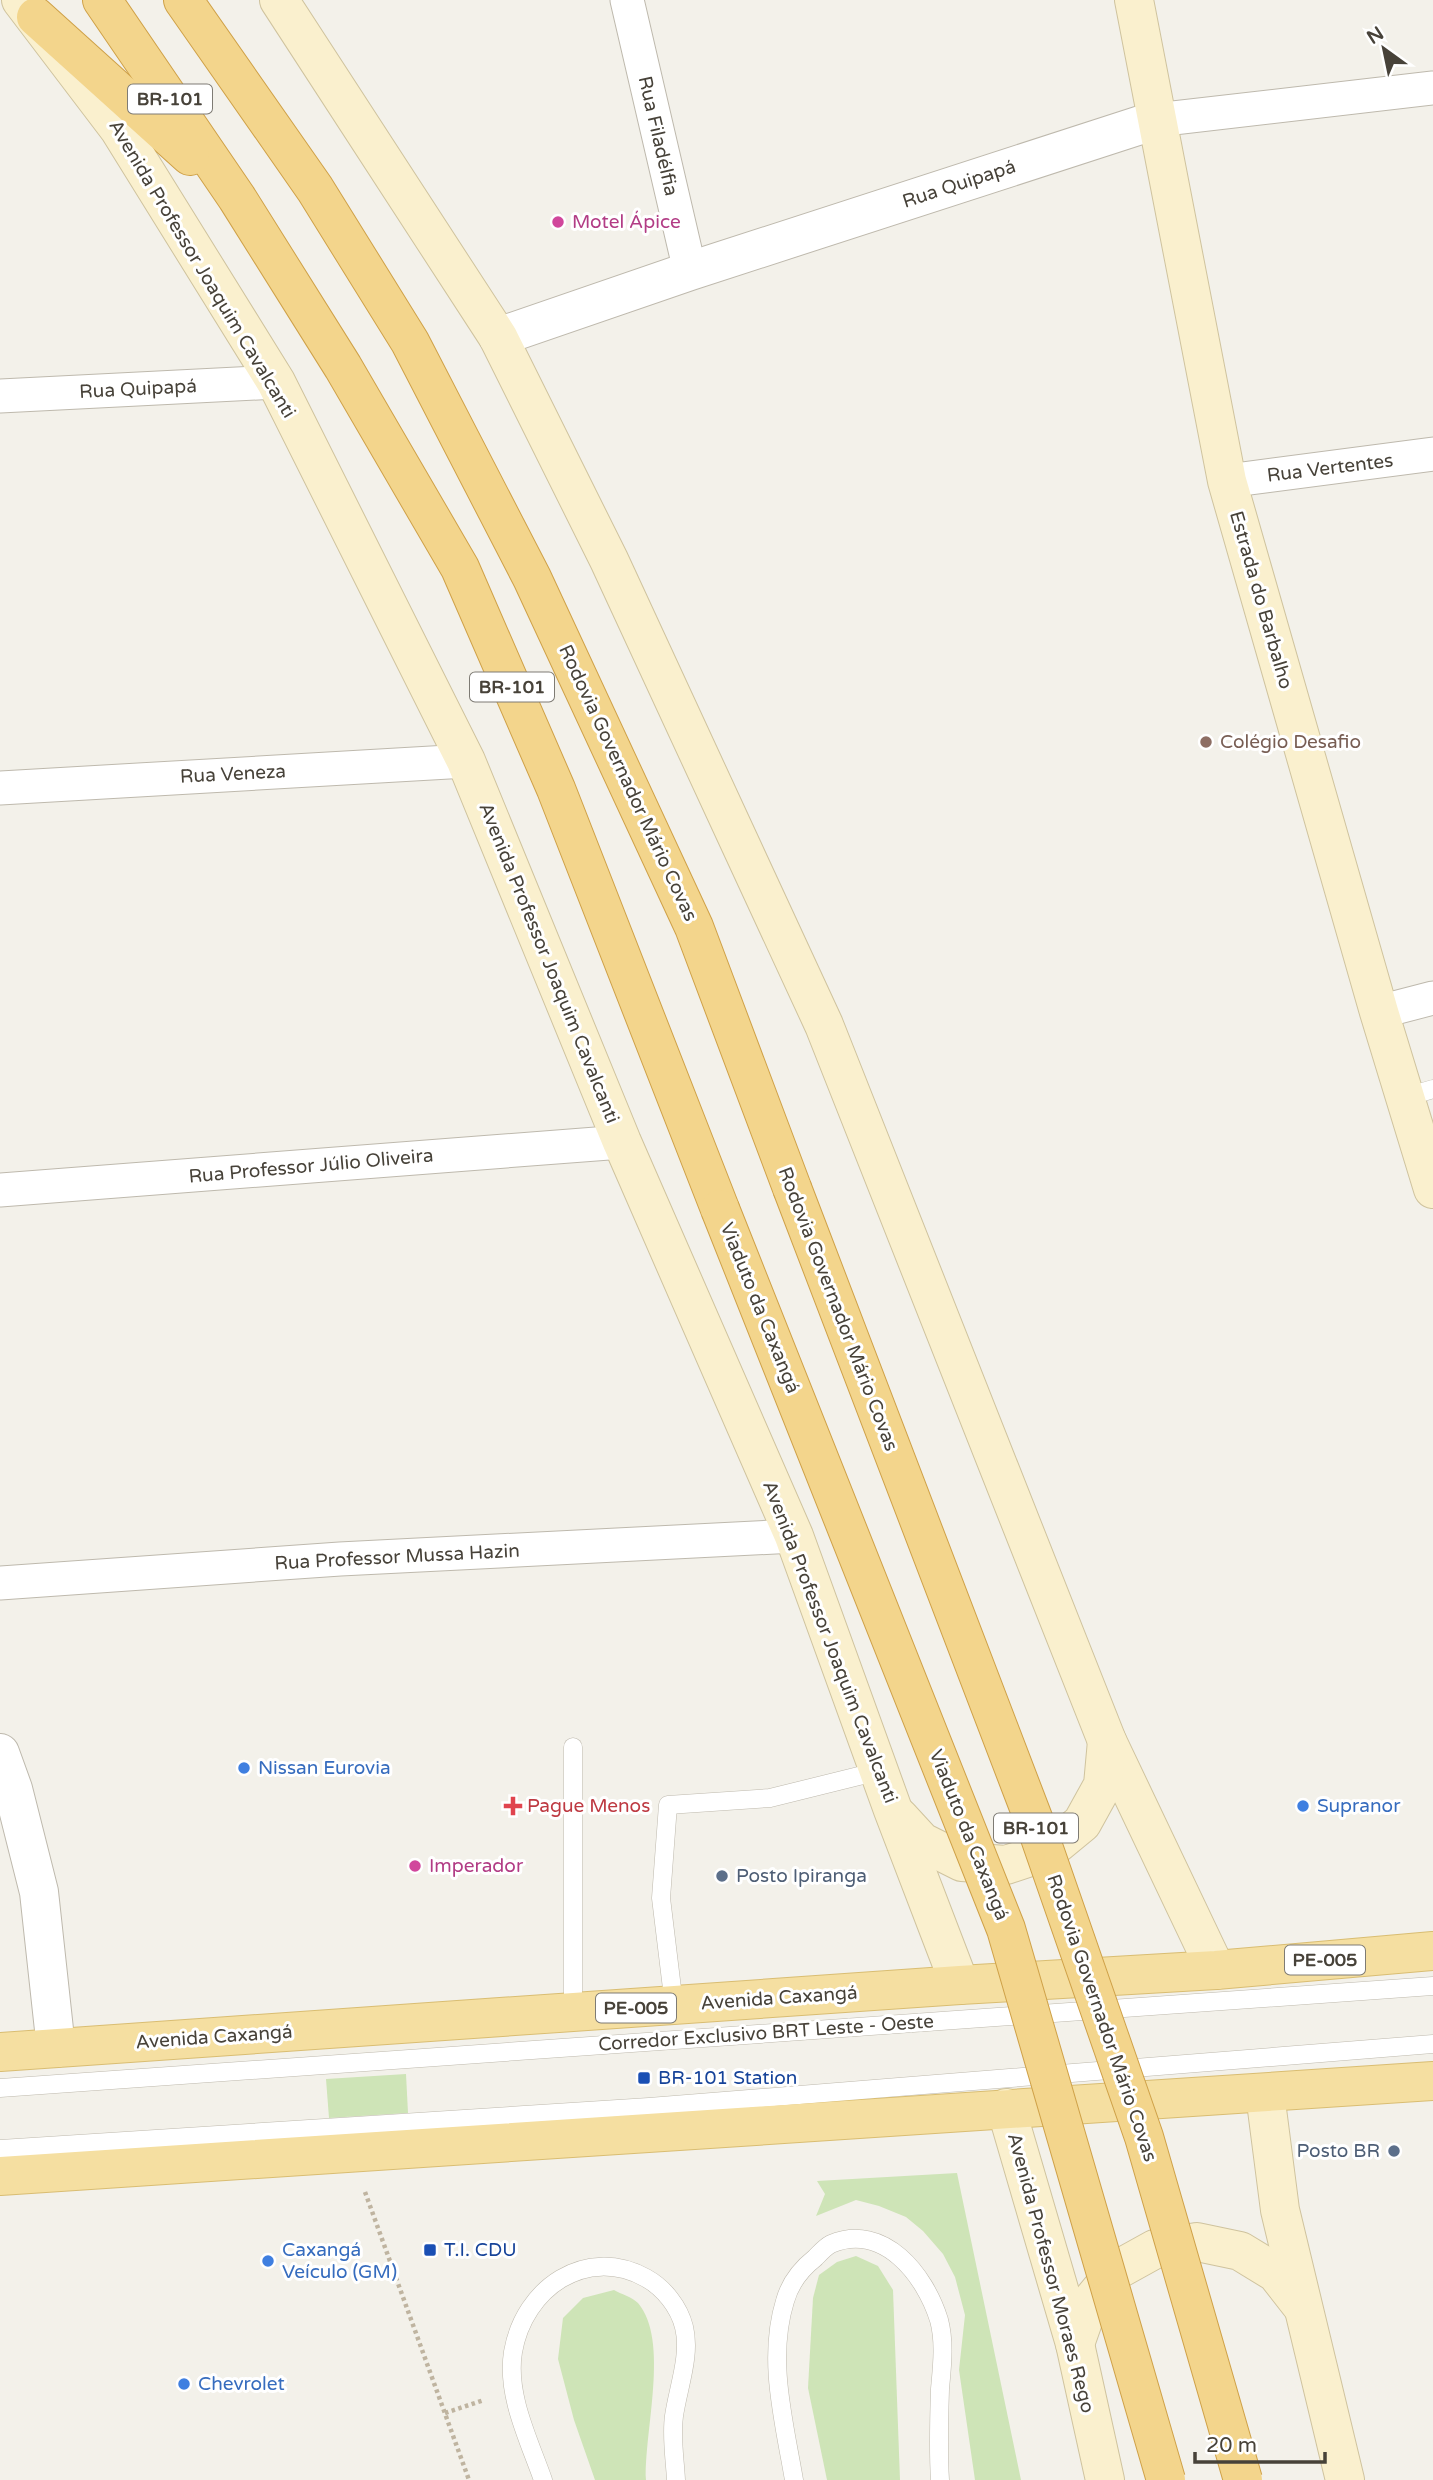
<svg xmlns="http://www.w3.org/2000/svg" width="1433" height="2480" font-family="'Varela Round',sans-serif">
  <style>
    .green { fill: #cee4b7 }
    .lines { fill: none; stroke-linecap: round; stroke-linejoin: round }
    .service-casing { stroke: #beb9ad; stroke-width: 19 }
    .minor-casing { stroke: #beb9ad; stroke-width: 35 }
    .tertiary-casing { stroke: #beb9ad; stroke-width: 40 }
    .secondary-casing { stroke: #cfc39e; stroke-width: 40 }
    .primary-casing { stroke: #d9bd72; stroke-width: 40 }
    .trunk-casing { stroke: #cfa148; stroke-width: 40 }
    .path { stroke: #bfb4a0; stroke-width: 4.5; stroke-dasharray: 3.5 3.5; stroke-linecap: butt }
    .service { stroke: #fff; stroke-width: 18 }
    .minor { stroke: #fff; stroke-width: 33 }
    .tertiary { stroke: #fff; stroke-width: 38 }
    .secondary { stroke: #faf0ce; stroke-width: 38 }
    .primary { stroke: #f5dfa1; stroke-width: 38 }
    .trunk { stroke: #f3d58c; stroke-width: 38 }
    .trunk-bridge-casing { stroke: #cfa148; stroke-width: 40; stroke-linecap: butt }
    .trunk-bridge { stroke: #f3d58c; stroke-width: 38 }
    .hotel-dot { fill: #d1479c; stroke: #fff; stroke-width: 2.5 }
    .education-dot { fill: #8d6e63; stroke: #fff; stroke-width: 2.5 }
    .shop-dot { fill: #3f7fe0; stroke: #fff; stroke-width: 2.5 }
    .health-dot { fill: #e0444e; stroke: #fff; stroke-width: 2.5 }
    .service-dot { fill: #5c6f8a; stroke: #fff; stroke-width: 2.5 }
    .transit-dot { fill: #1a4fb4; stroke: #fff; stroke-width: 2.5 }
    .labels { text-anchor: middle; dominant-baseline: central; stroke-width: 6; stroke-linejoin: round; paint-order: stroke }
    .shield { fill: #fff; stroke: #7e7b74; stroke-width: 2 }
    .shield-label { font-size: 18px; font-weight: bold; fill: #474239 }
    .street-label { font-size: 19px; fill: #474239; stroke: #fff }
    .hotel-label { font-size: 19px; fill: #b23c85; stroke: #fff; text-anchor: start }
    .education-label { font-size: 19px; fill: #785e54; stroke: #fff; text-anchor: start }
    .shop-label { font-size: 19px; fill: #366cbe; stroke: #fff; text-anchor: start }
    .health-label { font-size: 19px; fill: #be3a42; stroke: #fff; text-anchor: start }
    .service-label { font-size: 19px; fill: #4e5e75; stroke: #fff; text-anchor: start }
    .transit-label { font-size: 19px; fill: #164399; stroke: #fff; text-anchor: start }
  </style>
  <rect width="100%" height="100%" fill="#f3f1ea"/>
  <g class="green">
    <path d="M 406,2074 L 408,2113 L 329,2118 L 326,2079 Z"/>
    <path d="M 957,2173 L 1021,2480 L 975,2480 L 959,2370 L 965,2315 L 955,2277 L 943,2254 L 923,2231 L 906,2217 L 879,2206 L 856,2200 L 816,2216 L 825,2194 L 817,2181 Z"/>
    <path d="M 856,2256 L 878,2266 L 893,2290 L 900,2480 L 827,2480 L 808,2388 L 813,2298 L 819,2275 L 837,2262 Z"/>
    <path d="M 614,2290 C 621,2294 632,2297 638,2303 C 670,2341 644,2431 646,2480 L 595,2480 L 574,2420 L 558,2359 L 563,2318 L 583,2298 Z"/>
  </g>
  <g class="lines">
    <defs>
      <g id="service">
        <path d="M 1406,1097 L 1433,1089"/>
        <path d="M 573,1747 L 573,2012"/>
        <path d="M 674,2005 L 661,1898 L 668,1805 L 770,1798 L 879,1771"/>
        <path d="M 0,2088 L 1433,1986"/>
        <path d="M 0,2149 L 649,2107 L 1433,2044"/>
        <path d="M 543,2480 C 529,2440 506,2395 513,2352 C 524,2288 586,2245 646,2278 C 664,2288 679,2307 684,2327 C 691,2355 678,2388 674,2416 C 671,2436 675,2460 676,2480"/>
        <path d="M 794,2480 C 784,2421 767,2359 785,2301 C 790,2283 801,2269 815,2258 C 819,2254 825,2247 831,2244 C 884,2222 925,2275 939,2320 C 945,2342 942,2367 940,2389 C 939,2420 938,2450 940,2480"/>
      </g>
      <g id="minor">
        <path d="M 627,0 L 690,271"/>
        <path d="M 1156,120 L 1433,88"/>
        <path d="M 0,396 L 276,382"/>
        <path d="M 1227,481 L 1433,454"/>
        <path d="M 0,788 L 466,761"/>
        <path d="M 1379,1012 L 1433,998"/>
        <path d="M 0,1190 L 622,1142"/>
        <path d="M 0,1583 L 340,1559 L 794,1536"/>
      </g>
      <g id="tertiary">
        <path d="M 498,337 L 690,271 L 1156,120"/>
        <path d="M 0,1753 L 13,1789 L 39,1892 L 56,2048"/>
      </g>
      <g id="secondary">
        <path d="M 21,0 L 119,129 L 276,382 L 466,761 L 622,1142 L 794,1536 L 893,1810 L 960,1985"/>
        <path d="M 279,0 L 498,337 L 609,560 L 824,1025 L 1107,1741 L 1216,1970"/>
        <path d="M 1134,0 L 1227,481 L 1379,1012 L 1433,1189"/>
        <path d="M 899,1817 L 922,1842 L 962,1862 L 1006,1865 L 1048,1851 L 1082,1823 L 1103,1785 L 1107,1741"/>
        <path d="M 1265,2094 L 1280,2210 L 1345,2480"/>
        <path d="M 1006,2108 L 1075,2344 L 1105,2480"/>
        <path d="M 1075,2344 L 1089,2304 L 1117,2270 L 1155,2249 L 1197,2242 L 1240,2251 L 1276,2273 L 1301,2305"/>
      </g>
      <g id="primary">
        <path d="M 0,2052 L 960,1985 L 1216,1970 L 1433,1951"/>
        <path d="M 0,2176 L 1433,2081"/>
      </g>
      <g id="trunk">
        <path d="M 102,0 L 237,198 L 343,367 L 460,568 L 556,789 L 720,1209"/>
        <path d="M 183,0 L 315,189 L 410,342 L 532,578 L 694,927 L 792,1188"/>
        <path d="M 36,17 L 190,156"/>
      </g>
    </defs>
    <use href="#service" class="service-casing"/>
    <use href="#minor" class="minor-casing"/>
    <use href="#tertiary" class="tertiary-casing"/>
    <use href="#secondary" class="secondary-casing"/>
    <use href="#primary" class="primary-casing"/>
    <use href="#trunk" class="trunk-casing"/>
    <g class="path">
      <path d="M 365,2192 L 469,2480"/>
      <path d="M 445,2413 L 484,2400"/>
    </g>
    <use href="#service" class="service"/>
    <use href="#minor" class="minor"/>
    <use href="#tertiary" class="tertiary"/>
    <use href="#secondary" class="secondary"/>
    <use href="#primary" class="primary"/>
    <use href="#trunk" class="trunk"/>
    <defs>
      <g id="trunk-bridge">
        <path d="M 792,1188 L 1036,1826 L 1144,2137 L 1243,2480"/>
        <path d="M 720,1209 L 1006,1929 L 1166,2480"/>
      </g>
    </defs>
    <use href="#trunk-bridge" class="trunk-bridge-casing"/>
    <use href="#trunk-bridge" class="trunk-bridge"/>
  </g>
  <g class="hotel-dot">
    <circle cx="558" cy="222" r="7"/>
    <circle cx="415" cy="1866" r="7"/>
  </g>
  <circle class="education-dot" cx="1206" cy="742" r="7"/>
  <g class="shop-dot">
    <circle cx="244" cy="1768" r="7"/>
    <circle cx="1303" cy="1806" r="7"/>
    <circle cx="268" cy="2261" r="7"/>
    <circle cx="184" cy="2384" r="7"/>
  </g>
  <path class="health-dot" d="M509.5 1795.5h7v7h7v7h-7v7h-7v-7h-7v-7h7z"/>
  <g class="service-dot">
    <circle cx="722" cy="1876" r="7"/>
    <circle cx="1394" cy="2151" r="7"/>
  </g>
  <g class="transit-dot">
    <rect x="637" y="2071" width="14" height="14" rx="3.5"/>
    <rect x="423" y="2243" width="14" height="14" rx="3.5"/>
  </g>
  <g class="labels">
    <g class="shield">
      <rect x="128" y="84.5" width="84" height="29" rx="5"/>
      <rect x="470" y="672.5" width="84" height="29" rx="5"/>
      <rect x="994" y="1813.5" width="84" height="29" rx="5"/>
      <rect x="1285" y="1945.5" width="80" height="29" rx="5"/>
      <rect x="596" y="1993.5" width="80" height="29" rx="5"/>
    </g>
    <g class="shield-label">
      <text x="170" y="99">BR-101</text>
      <text x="512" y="687">BR-101</text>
      <text x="1036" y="1828">BR-101</text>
      <text x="1325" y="1960">PE-005</text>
      <text x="636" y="2008">PE-005</text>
    </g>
    <g class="street-label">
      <text transform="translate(658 136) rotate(77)">Rua Filadélfia</text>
      <text transform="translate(959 184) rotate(-18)">Rua Quipapá</text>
      <text transform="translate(202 269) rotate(59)">Avenida Professor Joaquim Cavalcanti</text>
      <text transform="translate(138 389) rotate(-3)">Rua Quipapá</text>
      <text transform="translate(1330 468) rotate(-7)">Rua Vertentes</text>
      <text transform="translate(1261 600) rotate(74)">Estrada do Barbalho</text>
      <text transform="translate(233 774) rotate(-3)">Rua Veneza</text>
      <text transform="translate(628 783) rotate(65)">Rodovia Governador Mário Covas</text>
      <text transform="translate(549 963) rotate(68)">Avenida Professor Joaquim Cavalcanti</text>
      <text transform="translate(311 1166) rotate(-5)">Rua Professor Júlio Oliveira</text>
      <text transform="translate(760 1308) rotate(68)">Viaduto da Caxangá</text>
      <text transform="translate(838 1309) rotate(69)">Rodovia Governador Mário Covas</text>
      <text transform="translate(397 1557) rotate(-3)">Rua Professor Mussa Hazin</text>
      <text transform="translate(830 1642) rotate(69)">Avenida Professor Joaquim Cavalcanti</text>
      <text transform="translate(969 1835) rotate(68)">Viaduto da Caxangá</text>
      <text transform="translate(779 1998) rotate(-4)">Avenida Caxangá</text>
      <text transform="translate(1102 2018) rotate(71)">Rodovia Governador Mário Covas</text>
      <text transform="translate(766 2033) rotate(-4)">Corredor Exclusivo BRT Leste - Oeste</text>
      <text transform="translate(214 2037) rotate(-4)">Avenida Caxangá</text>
      <text transform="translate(1051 2273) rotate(75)">Avenida Professor Moraes Rego</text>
    </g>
    <g class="hotel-label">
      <text x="572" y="222">Motel Ápice</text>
      <text x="429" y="1866">Imperador</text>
    </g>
    <g class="education-label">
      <text x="1220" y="742">Colégio Desafio</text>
    </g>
    <g class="shop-label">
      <text x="258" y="1768">Nissan Eurovia</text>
      <text x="1317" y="1806">Supranor</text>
      <text x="282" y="2250">Caxangá<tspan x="282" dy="22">Veículo (GM)</tspan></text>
      <text x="198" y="2384">Chevrolet</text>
    </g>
    <g class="health-label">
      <text x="527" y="1806">Pague Menos</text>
    </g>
    <g class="service-label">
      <text x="736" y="1876">Posto Ipiranga</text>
      <text x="1380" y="2151" text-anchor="end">Posto BR</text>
    </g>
    <g class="transit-label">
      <text x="658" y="2078">BR-101 Station</text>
      <text x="444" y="2250">T.I. CDU</text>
    </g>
  </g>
  <g transform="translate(1384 49) rotate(327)" stroke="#ffffff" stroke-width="5" paint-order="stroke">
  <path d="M0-5L12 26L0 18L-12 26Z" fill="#474239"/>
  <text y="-10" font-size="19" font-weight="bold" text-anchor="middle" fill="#474239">N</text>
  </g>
  <path d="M1195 2452v10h130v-10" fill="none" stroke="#474239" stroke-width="3.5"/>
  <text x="1206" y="2452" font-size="21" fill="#474239" stroke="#ffffff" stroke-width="5" paint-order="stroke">20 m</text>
</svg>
